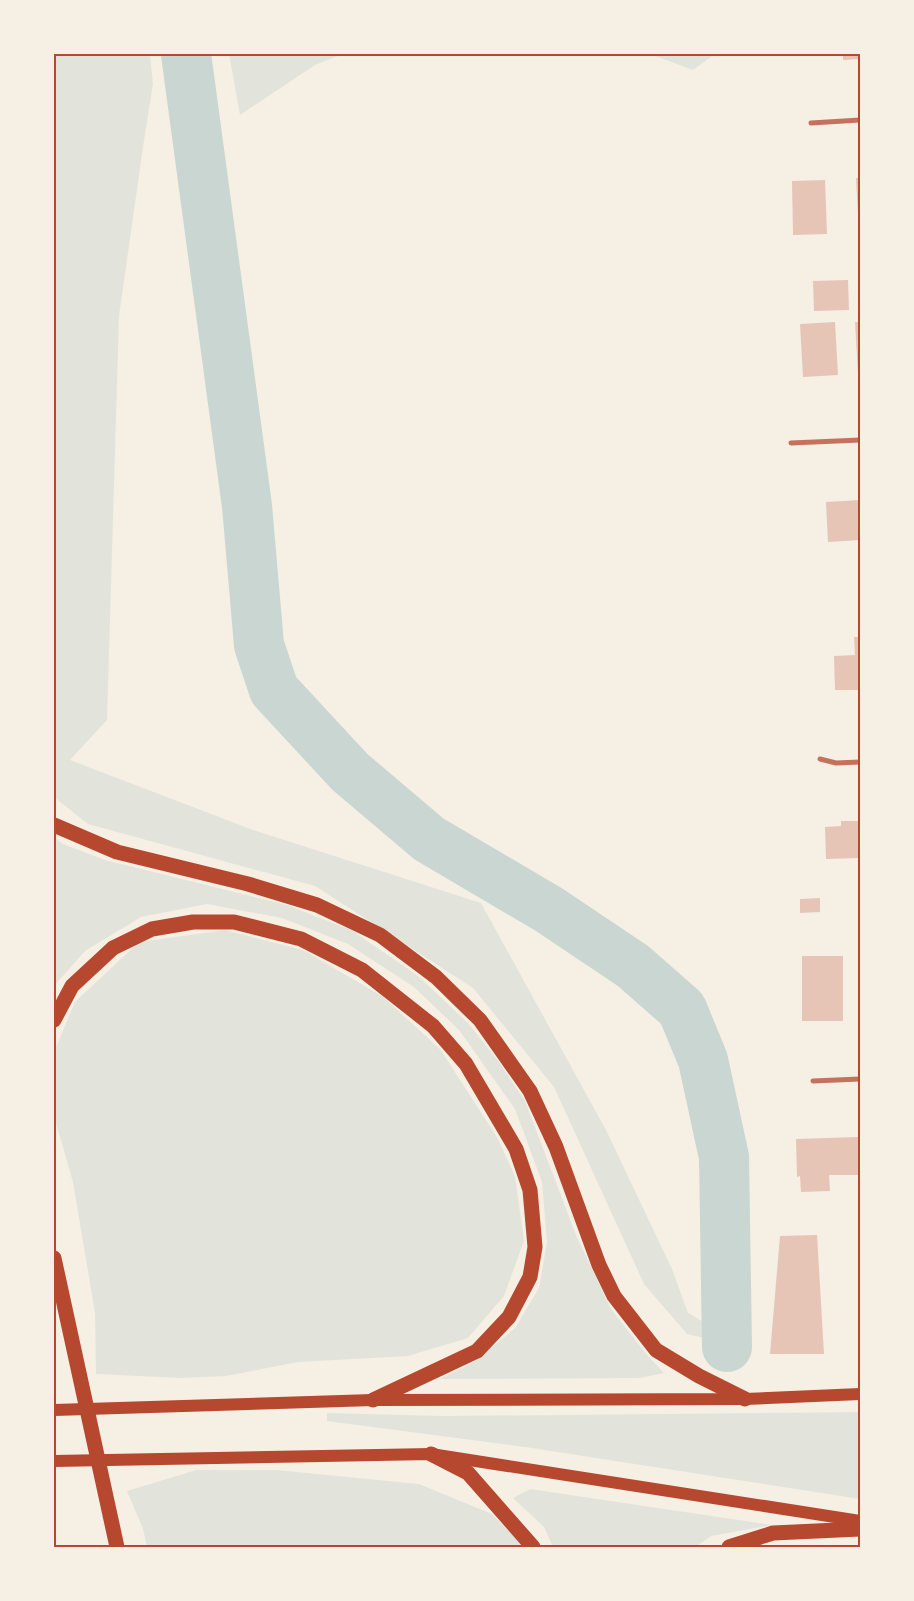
<svg xmlns="http://www.w3.org/2000/svg" width="914" height="1601" font-family="Figtree,sans-serif">
  <style>
    .green { fill: #e2e4dc }
    .lines { fill: none; stroke-linecap: round; stroke-linejoin: round }
    .river { stroke: #c9d6d2; stroke-width: 50 }
    .building { fill: #e6c5b7 }
    .minor { stroke: #c5725c; stroke-width: 5 }
    .primary { stroke: #b5482f; stroke-width: 12 }
    .motorway { stroke: #b5482f; stroke-width: 15 }
    .neatline { fill: none; stroke: #b5482f; stroke-width: 2 }
  </style>
  <rect width="100%" height="100%" fill="#f6efe4"/>
  <g class="green">
    <path d="M 54,54 L 150,54 L 153,84 L 143,147 L 119,316 L 107,720 L 70,760 L 253,830 L 481,903 L 606,1130 L 672,1269 L 688,1313 L 749,1349 L 687,1334 L 644,1284 L 554,1087 L 473,988 L 315,886 L 88,824 L 54,797 Z"/>
    <path d="M 229,54 L 343,54 L 315,65 L 240,115 Z"/>
    <path d="M 650,54 L 715,54 L 693,70 Z"/>
    <path d="M 54,837 L 63,844 L 105,860 L 287,905 L 351,930 L 417,975 L 468,1023 L 496,1058 L 525,1101 L 576,1235 L 611,1309 L 648,1356 L 664,1373 L 640,1378 L 440,1379 L 474,1362 L 515,1328 L 539,1288 L 547,1242 L 542,1182 L 515,1109 L 459,1030 L 414,987 L 348,944 L 282,918 L 207,904 L 141,917 L 85,951 L 54,986 Z"/>
    <path d="M 225,930 L 303,950 L 382,996 L 440,1049 L 497,1137 L 515,1176 L 524,1241 L 504,1296 L 468,1338 L 408,1356 L 298,1362 L 226,1376 L 181,1378 L 96,1374 L 95,1313 L 73,1182 L 54,1116 L 54,1052 L 75,1002 L 139,942 Z"/>
    <path d="M 860,1412 L 860,1499 L 525,1447 L 327,1421 L 327,1413 L 443,1416 Z"/>
    <path d="M 196,1470 L 276,1470 L 419,1484 L 492,1514 L 524,1547 L 147,1547 L 143,1529 L 127,1491 Z"/>
    <path d="M 530,1489 L 772,1525 L 711,1536 L 695,1547 L 553,1547 L 544,1527 L 513,1498 Z"/>
  </g>
  <g class="lines">
    <path class="river" d="M 186,54 L 247,506 L 259,645 L 274,690 L 350,772 L 429,839 L 548,909 L 633,966 L 682,1009 L 703,1060 L 724,1157 L 727,1347"/>
  </g>
  <g class="building">
    <path d="M 843,54 L 860,54 L 860,59 L 843,60 Z"/>
    <path d="M 856,178 L 860,178 L 860,234 L 859,234 Z"/>
    <path d="M 825,180 L 827,234 L 793,235 L 792,181 Z"/>
    <path d="M 848,280 L 849,310 L 814,311 L 813,281 Z"/>
    <path d="M 835,322 L 838,375 L 803,377 L 800,324 Z"/>
    <path d="M 855,322 L 860,322 L 860,374 L 858,374 Z"/>
    <path d="M 860,500 L 860,540 L 828,542 L 826,502 Z"/>
    <path d="M 854,637 L 860,637 L 860,690 L 835,690 L 834,656 L 855,655 Z"/>
    <path d="M 841,821 L 860,821 L 860,858 L 826,859 L 825,827 L 841,826 Z"/>
    <path d="M 820,898 L 820,912 L 800,913 L 800,899 Z"/>
    <rect x="802" y="956" width="41" height="65"/>
    <path d="M 858,1137 L 859,1175 L 829,1175 L 830,1191 L 801,1192 L 800,1176 L 797,1177 L 796,1139 Z"/>
    <path d="M 817,1235 L 824,1354 L 770,1354 L 780,1236 Z"/>
  </g>
  <g class="lines">
    <g class="minor">
      <path d="M 811,123 L 860,120"/>
      <path d="M 791,443 L 860,440"/>
      <path d="M 820,759 L 836,763 L 860,762"/>
      <path d="M 813,1081 L 860,1079"/>
    </g>
    <g class="primary">
      <path d="M 54,1410 L 373,1400 L 745,1399 L 860,1394"/>
      <path d="M 54,1461 L 431,1454 L 860,1521"/>
    </g>
    <g class="motorway">
      <path d="M 54,825 L 117,852 L 248,884 L 317,905 L 380,935 L 436,977 L 480,1020 L 530,1091 L 556,1147 L 599,1265 L 614,1296 L 656,1350 L 699,1376 L 745,1399"/>
      <path d="M 54,1020 L 72,986 L 113,948 L 152,929 L 193,922 L 234,922 L 301,939 L 362,970 L 433,1026 L 466,1064 L 516,1149 L 530,1190 L 535,1247 L 530,1277 L 509,1317 L 477,1351 L 373,1400"/>
      <path d="M 54,1258 L 117,1547"/>
      <path d="M 431,1454 L 468,1473 L 533,1547"/>
      <path d="M 729,1547 L 773,1533 L 860,1529"/>
    </g>
  </g>
  <rect width="914" height="1601" fill="none" stroke="#f6efe4" stroke-width="110"/>
  <rect x="55" y="55" width="804" height="1491" class="neatline"/>
</svg>
